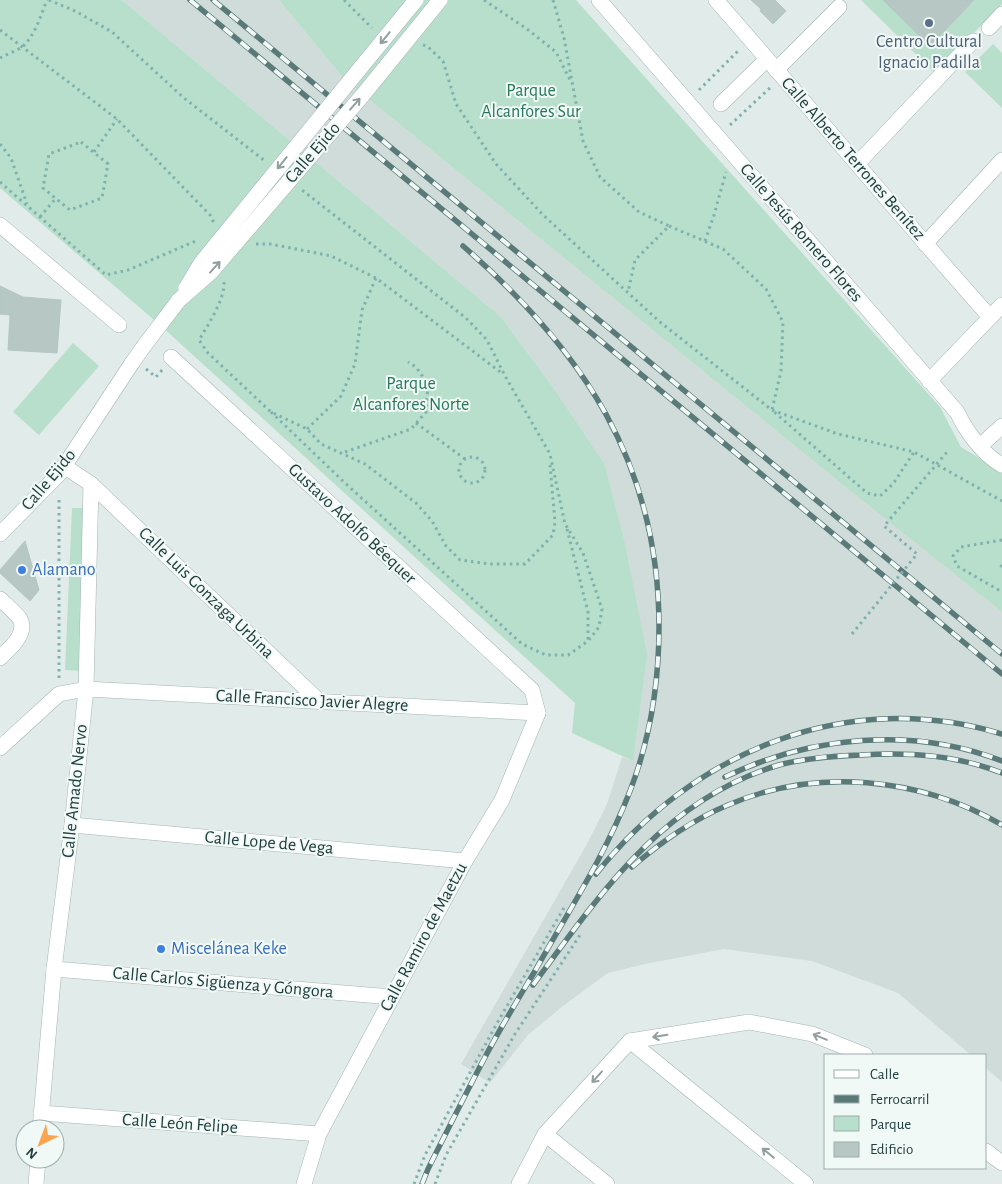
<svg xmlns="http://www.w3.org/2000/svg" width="1002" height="1184" font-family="'Alegreya Sans',sans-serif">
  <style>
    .built { fill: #cfdcda }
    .green { fill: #b8dfcc }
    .building { fill: #b6c7c4; stroke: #b3c7c3 }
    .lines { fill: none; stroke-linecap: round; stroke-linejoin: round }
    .minor-casing { stroke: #a3b4b3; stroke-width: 16 }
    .path { stroke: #7fb2af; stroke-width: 3; stroke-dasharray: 2.5 4; stroke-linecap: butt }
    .minor { stroke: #fff; stroke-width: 15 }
    .rail-casing { stroke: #5a7a79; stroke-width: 5.5 }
    .rail { stroke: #f1f9f7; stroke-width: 4; stroke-dasharray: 11; stroke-linecap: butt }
    .minor-bridge-casing { stroke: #a3b4b3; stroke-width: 16; stroke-linecap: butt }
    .path-bridge { stroke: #7fb2af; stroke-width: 3; stroke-dasharray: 2.5 4; stroke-linecap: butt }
    .minor-bridge { stroke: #fff; stroke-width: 15 }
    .oneway { stroke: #909e9e }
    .service-dot { fill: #5c6f8a; stroke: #f1f9f7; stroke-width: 2 }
    .shop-dot { fill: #3f7fe0; stroke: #f1f9f7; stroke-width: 2 }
    .labels { text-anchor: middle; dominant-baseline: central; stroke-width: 4; stroke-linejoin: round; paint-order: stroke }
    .service-label { font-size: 18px; fill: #4e5e75; stroke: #f1f9f7 }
    .park-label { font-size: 18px; fill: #27785a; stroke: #f1f9f7 }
    .street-label { font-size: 18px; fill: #203e3e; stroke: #f1f9f7 }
    .shop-label { font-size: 18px; fill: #366cbe; stroke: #f1f9f7; text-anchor: start }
  </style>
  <rect width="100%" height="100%" fill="#e1ecea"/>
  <path class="built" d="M 122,0 L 279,0 L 344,79 L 849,490 L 1002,612 L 1002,1082 L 986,1068 L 986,1055 L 971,1055 L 898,993 L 812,961 L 724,949 L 645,964 L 608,973 L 563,1006 L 528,1035 L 490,1083 L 461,1064 L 587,844 L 607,804 L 622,757 L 633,761 L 604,463 L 555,390 L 501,317 Z"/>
  <g class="green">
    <path d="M 0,0 L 122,0 L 501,317 L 555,390 L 604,463 L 624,540 L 647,654 L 633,761 L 572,733 L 575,703 L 160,325 L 0,188 Z"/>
    <path d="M 279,0 L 576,0 L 940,407 L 961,447 L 1002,472 L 1002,612 L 849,490 L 344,79 Z"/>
    <path d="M 861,0 L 1002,0 L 1002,4 L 935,73 Z"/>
    <path d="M 993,44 L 1002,53 L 1002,108 L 965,72 Z"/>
    <path d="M 73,343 L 99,366 L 39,435 L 13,412 Z"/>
    <path d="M 72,508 L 87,508 L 82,671 L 65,670 Z"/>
  </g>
  <g class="building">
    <path d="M 751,0 L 775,0 L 786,11 L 773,24 L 760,11 L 761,9 Z"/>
    <path d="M 883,0 L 974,0 L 930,46 Z"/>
    <path d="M 0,286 L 23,297 L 61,300 L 57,353 L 8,350 L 10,315 L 0,314 Z"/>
    <path d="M 25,541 L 39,590 L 30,601 L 0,573 L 0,570 Z"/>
  </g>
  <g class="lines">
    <defs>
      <g id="minor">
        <path d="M 599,0 L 957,412 C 966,431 983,455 1002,465"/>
        <path d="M 716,0 C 808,105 897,213 990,317"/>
        <path d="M 989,28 L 1002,14"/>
        <path d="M 776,70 L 839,7"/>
        <path d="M 721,104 L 767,59"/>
        <path d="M 858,163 L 973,41"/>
        <path d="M 0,225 L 119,325"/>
        <path d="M 925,244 L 1002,160"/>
        <path d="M 144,346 L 179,300"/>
        <path d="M 171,357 L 532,690 L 538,713 L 502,800 L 465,861 L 319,1134 L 304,1184"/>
        <path d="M 929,381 L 1002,305"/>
        <path d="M 980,446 L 1002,426"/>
        <path d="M 64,466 L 91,484 L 320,702"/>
        <path d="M 0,534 L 59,474 L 132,363"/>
        <path d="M 0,599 C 6,605 15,612 20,619 C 28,634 9,649 0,658"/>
        <path d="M 0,748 L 59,694 L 86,689 L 538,713"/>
        <path d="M 72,825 L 465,861"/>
        <path d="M 54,969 L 392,997"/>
        <path d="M 630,1041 L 806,1184"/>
        <path d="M 41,1113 L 319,1134"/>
        <path d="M 40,1129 L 54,969 L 72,825 L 86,689 L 91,484"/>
        <path d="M 545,1134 L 607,1184"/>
        <path d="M 986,1151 L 1002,1163"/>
        <path d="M 36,1184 L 38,1159"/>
        <path d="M 519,1184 L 545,1134 L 630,1041 L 749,1022 L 812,1034 L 865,1055"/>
      </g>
    </defs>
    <use href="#minor" class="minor-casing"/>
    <g class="path">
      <path d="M 49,0 L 77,12 L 112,32 L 184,98 L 265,161"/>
      <path d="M 344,0 L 372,28"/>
      <path d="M 484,0 L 527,29 L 556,52 L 570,80"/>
      <path d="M 553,0 L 564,38 L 583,141 L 600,177 L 639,212 L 669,226 L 635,260 L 628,292"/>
      <path d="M 0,30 L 117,119 L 210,215 L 214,223"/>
      <path d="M 423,45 L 427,46 L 443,61 L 456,104 L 496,164 L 543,215 L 660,322 L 772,410 L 838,434 L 914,452 L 1002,501"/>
      <path d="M 0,58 C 7,54 16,51 22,47 C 35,36 41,15 47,0"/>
      <path d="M 699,90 L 739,50"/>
      <path d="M 730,125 L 771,87"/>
      <path d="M 81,142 L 108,164 L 102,198 L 70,210 L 43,188 L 49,154 Z"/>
      <path d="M 0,144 L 11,158 L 27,204"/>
      <path d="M 94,152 L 117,119"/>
      <path d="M 0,182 L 106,275 L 128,270 L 198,240"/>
      <path d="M 40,217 L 56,198"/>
      <path d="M 669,226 L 723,249 L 766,289 L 783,322 L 781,371 L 772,410 L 867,493 L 880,496 L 893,484 L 914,452"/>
      <path d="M 705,241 L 714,215 L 726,172"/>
      <path d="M 256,244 L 270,244 L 331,256 L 376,278 L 503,374"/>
      <path d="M 224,282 C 225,299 208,325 199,340 L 208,353 L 271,412 L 307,429 L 321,444 L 365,464 L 416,503 L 432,521 L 446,546 L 460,560 L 490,564 L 525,564 L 553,535 L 555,522 L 550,465"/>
      <path d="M 146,369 L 156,377 L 163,369"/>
      <path d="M 271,412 L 345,483 L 522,644 L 546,655 L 568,655 L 588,641 L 599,627 L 602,609 L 583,553 L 565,524 L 550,454 L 505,376 L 487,340 L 466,318 L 302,190"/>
      <path d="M 416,423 L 465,459"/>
      <path d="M 307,429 L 341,396 L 355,364 L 362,310 L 376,278"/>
      <path d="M 345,452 L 411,429 L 426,412 L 428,384 L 416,367 L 408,362"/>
      <circle cx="472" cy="470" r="13"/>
      <path d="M 567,529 L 588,612 L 588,641"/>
      <path d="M 1002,540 L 961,547 L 953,556 L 957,566 L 1002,592"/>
      <path d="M 1002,565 L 1000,568 L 1002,570"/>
      <path d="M 59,678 L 59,497"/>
      <path d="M 414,1184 L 425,1155 L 496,1025 L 565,906"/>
      <path d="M 435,1184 L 446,1155 L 515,1034 L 580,935"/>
    </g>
    <use href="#minor" class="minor"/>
    <defs>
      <g id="rail">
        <path d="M 190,0 L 1002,674"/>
        <path d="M 213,0 L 1002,654"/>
        <path d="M 725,777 C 810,736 913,726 1002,761"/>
        <path d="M 632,867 C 661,842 692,820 728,805 C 816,767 920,777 1002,825"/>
        <path d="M 596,874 C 694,751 847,687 1002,734"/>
        <path d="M 533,985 C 600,894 664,799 779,765 C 806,758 833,756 861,755 C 910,752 956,755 1002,773"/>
        <path d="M 422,1184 L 428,1169 C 446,1133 464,1097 483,1061 C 499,1030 517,1001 535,971 C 568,912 606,854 630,791 C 650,739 659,682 659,627 C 659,464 583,350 463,246"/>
      </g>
    </defs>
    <use href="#rail" class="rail-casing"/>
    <use href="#rail" class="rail"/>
    <defs>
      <g id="minor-bridge">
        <path d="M 186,288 L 201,263 L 416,0"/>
        <path d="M 179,300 L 211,272 L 362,96 L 440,0"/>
        <path d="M 132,363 L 144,346"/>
      </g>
    </defs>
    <use href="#minor-bridge" class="minor-bridge-casing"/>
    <path class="path-bridge" d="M 852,634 L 917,554 L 884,526 L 947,452"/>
    <use href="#minor-bridge" class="minor-bridge"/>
  </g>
  <defs><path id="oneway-shaft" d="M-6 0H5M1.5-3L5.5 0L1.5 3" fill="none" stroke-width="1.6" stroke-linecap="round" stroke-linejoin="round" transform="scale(1.25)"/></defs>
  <g class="oneway">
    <use href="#oneway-shaft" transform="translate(385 38) rotate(129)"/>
    <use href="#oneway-shaft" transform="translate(355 104) rotate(-49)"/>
    <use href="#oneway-shaft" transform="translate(282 163) rotate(129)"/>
    <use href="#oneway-shaft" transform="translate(215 267) rotate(-48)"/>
    <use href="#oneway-shaft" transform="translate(660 1036) rotate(171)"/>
    <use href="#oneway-shaft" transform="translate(820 1037) rotate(-158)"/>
    <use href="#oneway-shaft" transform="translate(597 1077) rotate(132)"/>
    <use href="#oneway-shaft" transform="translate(768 1153) rotate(-141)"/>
  </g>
  <circle class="service-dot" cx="929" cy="23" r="5"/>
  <g class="shop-dot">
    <circle cx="22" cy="570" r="5"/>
    <circle cx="161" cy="949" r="5"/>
  </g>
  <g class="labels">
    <g class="service-label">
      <text x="929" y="42">Centro Cultural<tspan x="929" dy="21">Ignacio Padilla</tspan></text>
    </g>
    <g class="park-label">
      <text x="531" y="91">Parque<tspan x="531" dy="21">Alcanfores Sur</tspan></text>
      <text x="411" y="384">Parque<tspan x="411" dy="21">Alcanfores Norte</tspan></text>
    </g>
    <g class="street-label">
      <text transform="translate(313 153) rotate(-49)">Calle Ejido</text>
      <text transform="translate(853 159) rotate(49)">Calle Alberto Terrones Benítez</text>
      <text transform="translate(801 233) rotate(49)">Calle Jesús Romero Flores</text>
      <text transform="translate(49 480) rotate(-50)">Calle Ejido</text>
      <text transform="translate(352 524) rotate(43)">Gustavo Adolfo Béequer</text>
      <text transform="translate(206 593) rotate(44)">Calle Luis Gonzaga Urbina</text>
      <text transform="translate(312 701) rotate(3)">Calle Francisco Javier Alegre</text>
      <text transform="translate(75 791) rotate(-84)">Calle Amado Nervo</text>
      <text transform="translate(269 843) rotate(5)">Calle Lope de Vega</text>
      <text transform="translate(424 937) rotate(-62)">Calle Ramiro de Maetzu</text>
      <text transform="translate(223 983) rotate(5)">Calle Carlos Sigüenza y Góngora</text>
      <text transform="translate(180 1124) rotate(4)">Calle León Felipe</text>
    </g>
    <g class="shop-label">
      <text x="32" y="570">Alamano</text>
      <text x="171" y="949">Miscelánea Keke</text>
    </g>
  </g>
  <rect x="824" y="1054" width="162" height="115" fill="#f1f9f7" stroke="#9daead"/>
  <rect x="834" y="1070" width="25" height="8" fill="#ffffff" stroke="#9daead"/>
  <text x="870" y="1079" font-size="15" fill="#203e3e">Calle</text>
  <rect x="834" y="1095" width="25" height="8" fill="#5a7a79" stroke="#9daead"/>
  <text x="870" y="1104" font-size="15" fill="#203e3e">Ferrocarril</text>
  <rect x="834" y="1116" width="25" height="15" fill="#b8dfcc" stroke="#9daead"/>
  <text x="870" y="1129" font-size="15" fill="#203e3e">Parque</text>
  <rect x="834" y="1142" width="25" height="15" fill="#b6c7c4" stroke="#9daead"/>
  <text x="870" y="1154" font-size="15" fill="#203e3e">Edificio</text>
  <g transform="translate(40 1144) rotate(222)"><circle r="24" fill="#f1f9f7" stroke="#9daead"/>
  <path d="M0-4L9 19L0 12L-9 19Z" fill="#fca44f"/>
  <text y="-8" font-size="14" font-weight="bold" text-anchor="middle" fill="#203e3e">N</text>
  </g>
</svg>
